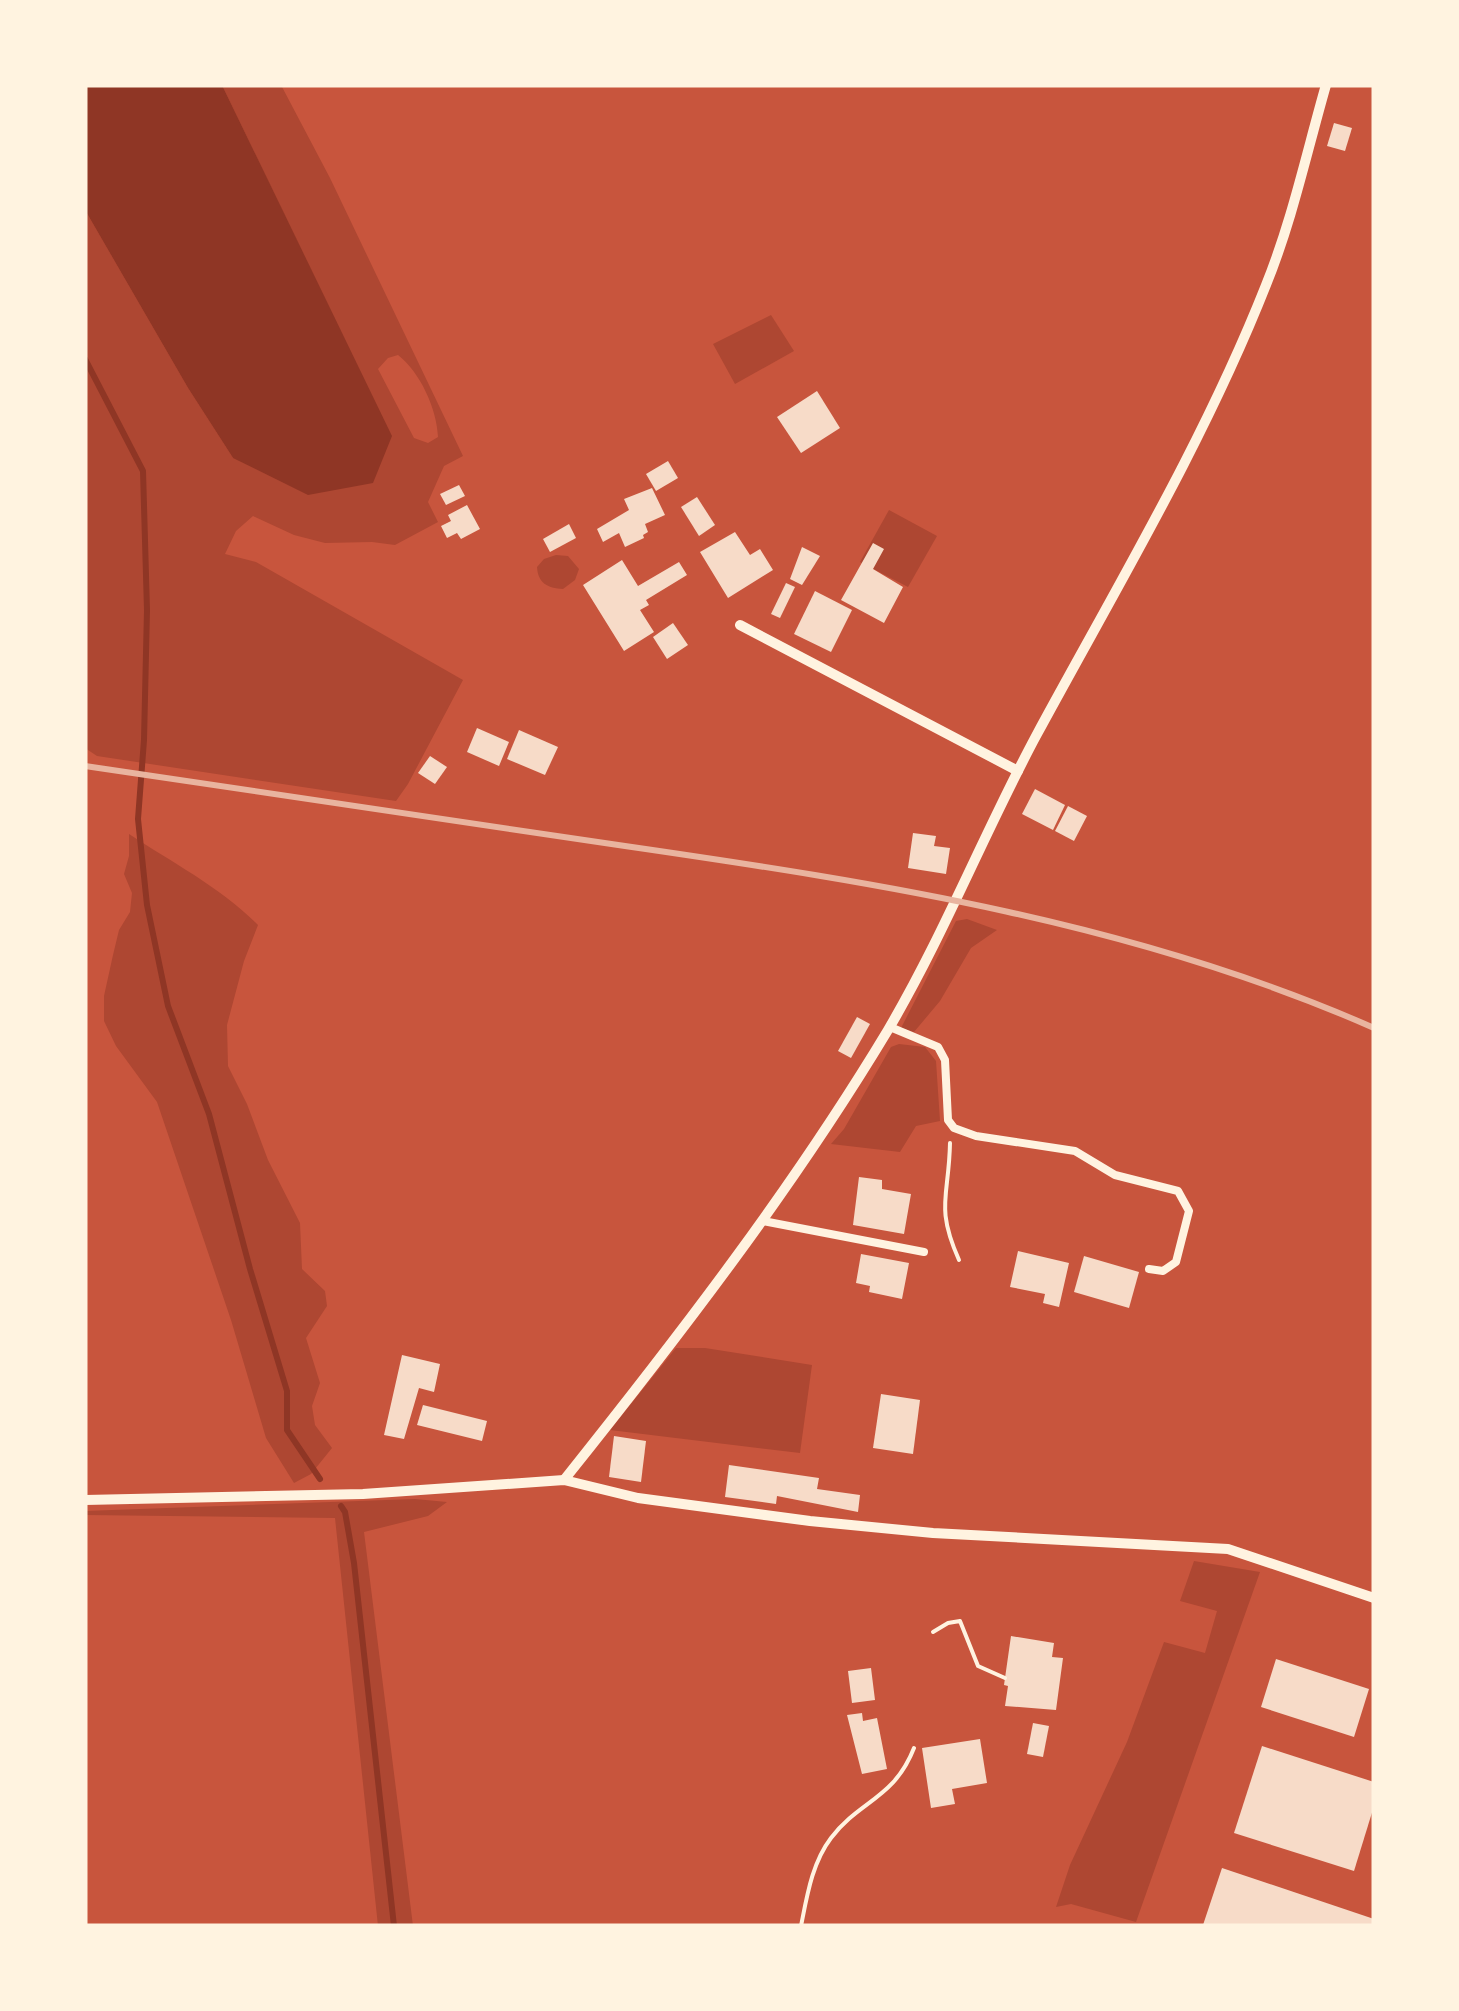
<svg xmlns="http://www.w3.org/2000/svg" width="1459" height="2011" font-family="'DM Sans',sans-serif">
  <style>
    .green { fill: #ae4732; fill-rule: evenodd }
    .water { fill: #8f3625 }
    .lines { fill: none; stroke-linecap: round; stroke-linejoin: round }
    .stream { stroke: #8f3625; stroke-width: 6 }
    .building { fill: #f7dbc8 }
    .path { stroke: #fff3e0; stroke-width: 4 }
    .service { stroke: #fff3e0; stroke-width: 8 }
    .minor { stroke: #fff3e0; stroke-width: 10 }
    .rail { stroke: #e9b49f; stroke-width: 6 }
  </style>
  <rect width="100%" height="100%" fill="#c8553d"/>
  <g class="green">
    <path d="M 222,85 L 281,85 L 330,178 L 463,456 L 444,466 L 428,502 L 438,522 L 395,545 L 372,542 L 325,543 L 294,535 L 253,516 L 236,531 L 225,554 L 256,562 L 463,680 L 408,784 L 396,801 L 97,756 L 85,748 L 85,210 L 188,388 L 233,458 L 391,436 ZM 398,355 C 420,372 437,409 438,437 L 428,443 L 414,438 L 378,369 L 388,358 Z"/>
    <path d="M 771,315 L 794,351 L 735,384 L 713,344 Z"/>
    <path d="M 889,510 L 937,536 L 908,587 L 860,562 Z"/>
    <path d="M 556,555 L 568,556 L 579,569 L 575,580 L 563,589 C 547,588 538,583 537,567 L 544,559 Z"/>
    <path d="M 129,834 C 173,863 220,887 258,925 L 244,961 L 227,1025 L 228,1066 L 247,1104 L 268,1160 L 300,1223 L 302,1269 L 325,1291 L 327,1306 L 306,1338 L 320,1383 L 312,1406 L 315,1425 L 332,1448 L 311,1474 L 294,1483 L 266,1438 L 231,1320 L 157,1102 L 116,1046 L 104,1021 L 104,996 L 113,955 L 119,930 L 130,912 L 132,893 L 124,874 L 129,856 Z"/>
    <path d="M 967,919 L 997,930 L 971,948 L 940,1001 L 914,1032 L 901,1028 L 956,921 Z"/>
    <path d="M 899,1044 L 925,1047 L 936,1061 L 940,1121 L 916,1126 L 900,1152 L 831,1144 L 844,1129 L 891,1047 Z"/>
    <path d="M 676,1348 L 705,1348 L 812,1365 L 800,1453 L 610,1430 Z"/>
    <path d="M 415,1499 L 447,1502 L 428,1516 L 364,1532 L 413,1926 L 378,1926 L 335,1518 L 85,1515 L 85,1511 Z"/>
    <path d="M 1194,1561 L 1260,1572 L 1136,1922 L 1071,1904 L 1056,1907 L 1070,1865 L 1127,1742 L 1164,1642 L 1205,1653 L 1217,1611 L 1180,1601 Z"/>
  </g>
  <path class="water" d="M 85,85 L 222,85 L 392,436 L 373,483 L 308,495 L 233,458 L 188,388 L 85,210 Z"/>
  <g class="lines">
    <g class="stream">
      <path d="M 85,359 L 143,471 L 147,610 L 144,740 L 138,819 L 147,905 L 168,1006 L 209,1114 L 250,1269 L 287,1391 L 287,1430 L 320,1479"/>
      <path d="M 341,1506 L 345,1512 L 354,1563 L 394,1926"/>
    </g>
  </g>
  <g class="building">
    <path d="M 1334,123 L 1352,128 L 1345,151 L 1327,146 Z"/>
    <path d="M 817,391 L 840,428 L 801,453 L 777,417 Z"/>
    <path d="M 668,461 L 678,478 L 656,491 L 646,474 Z"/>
    <path d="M 459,485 L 465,496 L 446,505 L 440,494 Z"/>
    <path d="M 652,488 L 665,515 L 645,524 L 648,532 L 643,535 L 644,538 L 625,547 L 619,533 L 603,542 L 597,529 L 629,510 L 624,499 Z"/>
    <path d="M 697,497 L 715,525 L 699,536 L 681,507 Z"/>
    <path d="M 467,505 L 480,529 L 461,539 L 457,533 L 447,538 L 441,526 L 451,521 L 448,515 Z"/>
    <path d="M 569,524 L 576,538 L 550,552 L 543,539 Z"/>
    <path d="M 735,532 L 750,555 L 760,549 L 773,570 L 728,598 L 700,552 Z"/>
    <path d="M 873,543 L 884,549 L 873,569 L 903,587 L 884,623 L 841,600 Z"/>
    <path d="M 802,547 L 820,556 L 802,585 L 790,579 Z"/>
    <path d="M 622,560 L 638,586 L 679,562 L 687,575 L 646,600 L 649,605 L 640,610 L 654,632 L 624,651 L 583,585 Z"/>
    <path d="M 786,583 L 795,587 L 780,618 L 771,614 Z"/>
    <path d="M 815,591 L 852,610 L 831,652 L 794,634 Z"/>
    <path d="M 673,623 L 688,645 L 667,659 L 653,637 Z"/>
    <path d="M 477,728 L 509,742 L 499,766 L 467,752 Z"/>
    <path d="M 519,730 L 558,747 L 545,775 L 507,759 Z"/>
    <path d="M 430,756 L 447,767 L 435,784 L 418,773 Z"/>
    <path d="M 1035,789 L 1065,805 L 1053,830 L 1022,814 Z"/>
    <path d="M 1068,806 L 1087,816 L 1074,841 L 1055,831 Z"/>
    <path d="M 913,833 L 936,836 L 934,846 L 950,848 L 946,874 L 908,868 Z"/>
    <path d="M 857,1017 L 870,1024 L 851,1058 L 838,1051 Z"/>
    <path d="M 859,1177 L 882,1180 L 882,1189 L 911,1194 L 904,1234 L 853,1225 Z"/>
    <path d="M 1018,1251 L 1069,1263 L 1059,1307 L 1043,1303 L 1045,1294 L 1010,1287 Z"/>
    <path d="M 861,1254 L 909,1263 L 902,1299 L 869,1292 L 870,1286 L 856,1283 Z"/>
    <path d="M 1084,1256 L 1139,1272 L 1129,1308 L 1074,1292 Z"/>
    <path d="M 402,1355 L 440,1364 L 434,1392 L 419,1388 L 404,1439 L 384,1435 Z"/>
    <path d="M 881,1394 L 920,1400 L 913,1454 L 873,1448 Z"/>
    <path d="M 423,1405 L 487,1421 L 482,1441 L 417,1425 Z"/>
    <path d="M 614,1436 L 646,1441 L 641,1482 L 609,1477 Z"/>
    <path d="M 729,1465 L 819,1478 L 817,1489 L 860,1495 L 858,1512 L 777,1496 L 776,1504 L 725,1497 Z"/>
    <path d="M 1011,1636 L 1054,1643 L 1052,1657 L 1063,1658 L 1056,1710 L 1005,1706 L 1008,1686 L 1004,1685 Z"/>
    <path d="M 1276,1659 L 1369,1689 L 1354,1737 L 1261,1707 Z"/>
    <path d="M 871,1668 L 875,1700 L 852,1703 L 848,1671 Z"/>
    <path d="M 862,1713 L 863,1721 L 877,1718 L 887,1769 L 862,1774 L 847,1715 Z"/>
    <path d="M 1033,1723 L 1049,1726 L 1043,1757 L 1027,1754 Z"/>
    <path d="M 980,1739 L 987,1783 L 952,1789 L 955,1804 L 931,1808 L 922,1748 Z"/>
    <path d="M 1262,1746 L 1374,1782 L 1374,1806 L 1354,1871 L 1234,1833 Z"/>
    <path d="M 1222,1868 L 1374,1919 L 1374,1926 L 1203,1925 Z"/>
  </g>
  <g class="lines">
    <g class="path">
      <path d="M 950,1143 C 949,1197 935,1206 959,1260"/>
      <path d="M 933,1632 L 948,1623 L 960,1621 L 978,1666 L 1005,1678"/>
      <path d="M 801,1926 C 807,1896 812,1863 831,1838 C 860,1800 894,1799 914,1748"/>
    </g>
    <g class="service">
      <path d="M 890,1027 L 938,1047 L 945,1060 L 948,1120 L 954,1128 L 976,1136 L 1075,1151 L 1115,1175 L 1178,1191 L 1189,1211 L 1176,1262 L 1163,1271 L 1149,1269"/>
      <path d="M 763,1221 L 924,1252"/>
    </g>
    <g class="minor">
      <path d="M 740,625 L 1018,771"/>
      <path d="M 564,1480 C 679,1336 793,1188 888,1030 C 944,935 984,833 1036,736 C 1116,588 1204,442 1266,285 C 1292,221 1307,151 1326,85"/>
      <path d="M 85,1500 L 363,1494 L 564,1480 L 638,1498 L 810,1521 L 933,1533 L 1228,1549 L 1374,1598"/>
    </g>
    <path class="rail" d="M 85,766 C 265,792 445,819 625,846 C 880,883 1137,923 1374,1028"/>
  </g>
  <rect width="1459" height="2011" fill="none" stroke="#fff3e0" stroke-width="175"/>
</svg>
